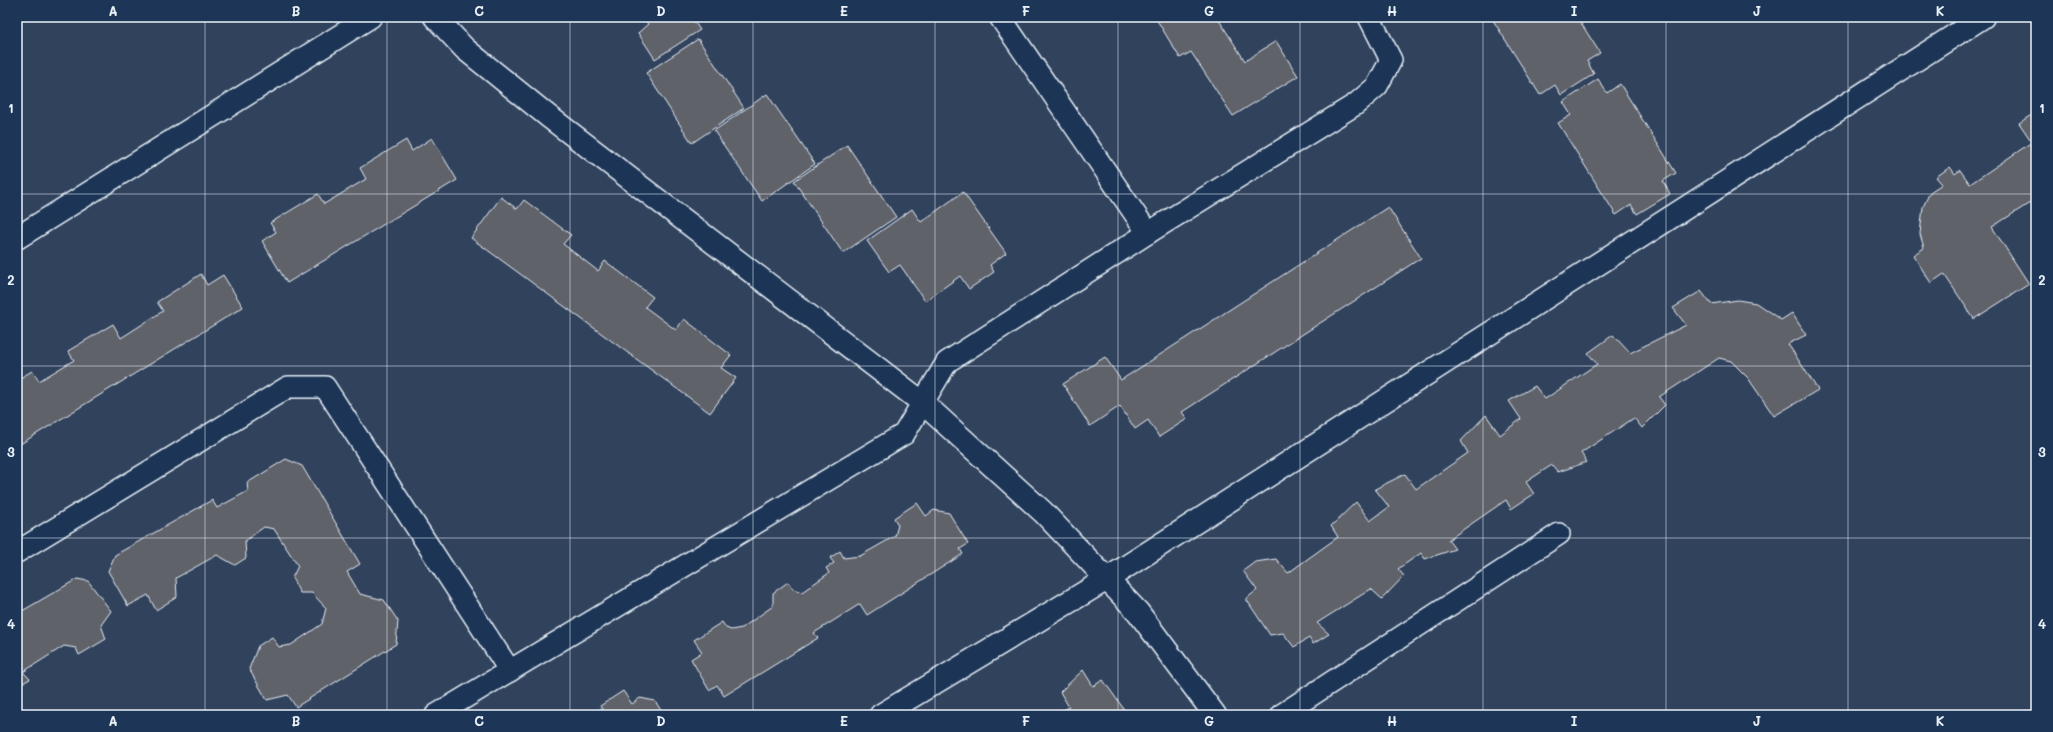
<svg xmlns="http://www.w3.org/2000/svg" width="2053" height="732" font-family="Mali,sans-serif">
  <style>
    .building { fill: #60626a; stroke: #e8f1f8 }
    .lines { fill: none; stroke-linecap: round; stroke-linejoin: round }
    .service-casing { stroke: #e8f1f8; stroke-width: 24 }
    .minor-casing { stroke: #e8f1f8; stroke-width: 25 }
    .service { stroke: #1d3557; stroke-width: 21 }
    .minor { stroke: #1d3557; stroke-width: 22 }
    .grid { fill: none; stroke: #e8f1f8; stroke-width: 1; stroke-opacity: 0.55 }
    .neatline { fill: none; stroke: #e8f1f8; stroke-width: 1.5 }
    .grid-label { font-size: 13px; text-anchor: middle; font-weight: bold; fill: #e8f1f8 }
  </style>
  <rect width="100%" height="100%" fill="#31425d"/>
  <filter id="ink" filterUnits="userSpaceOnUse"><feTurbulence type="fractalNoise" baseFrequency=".025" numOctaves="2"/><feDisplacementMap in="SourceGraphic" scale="8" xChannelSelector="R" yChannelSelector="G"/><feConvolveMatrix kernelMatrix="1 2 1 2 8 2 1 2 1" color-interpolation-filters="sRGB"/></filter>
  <g filter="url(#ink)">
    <g class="building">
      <path d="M 643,17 L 691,17 L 700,30 L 655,59 L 638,33 L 648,24 Z"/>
      <path d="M 1155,17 L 1217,17 L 1245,61 L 1276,41 L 1298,76 L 1233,116 L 1191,52 L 1180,58 Z"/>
      <path d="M 1491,17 L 1577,17 L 1600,53 L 1587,61 L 1594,74 L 1561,95 L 1555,85 L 1540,95 Z"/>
      <path d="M 698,39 L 744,108 L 692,143 L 646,73 Z"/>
      <path d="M 1598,79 L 1607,93 L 1620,84 L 1676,173 L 1663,181 L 1670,194 L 1637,214 L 1631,205 L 1616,215 L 1558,123 L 1571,115 L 1563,102 Z"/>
      <path d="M 767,94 L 815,164 L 762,201 L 714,131 Z"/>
      <path d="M 2036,112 L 2036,199 L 1992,227 L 2029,284 L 1974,319 L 1944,274 L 1931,283 L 1913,255 L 1924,248 L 1920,234 L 1923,207 L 1930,192 L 1942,184 L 1936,177 L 1950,167 L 1955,174 L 1960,170 L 1970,184 L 2032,142 L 2019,123 Z"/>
      <path d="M 432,138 L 457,180 L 287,283 L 262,241 L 276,232 L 270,223 L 318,194 L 324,204 L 366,179 L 360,168 L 406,140 L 412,151 Z"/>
      <path d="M 847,145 L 896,217 L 843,253 L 794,181 Z"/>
      <path d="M 963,192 L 1006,253 L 990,265 L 994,272 L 969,289 L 960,276 L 925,301 L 900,265 L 889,272 L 867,241 L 912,209 L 921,222 Z"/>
      <path d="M 501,197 L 517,209 L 524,200 L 571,235 L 563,244 L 598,271 L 605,261 L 653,297 L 645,307 L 676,330 L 684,319 L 731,355 L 721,368 L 736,378 L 710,413 L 471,238 Z"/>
      <path d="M 1388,207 L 1421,258 L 1182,412 L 1187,419 L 1159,437 L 1148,420 L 1135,429 L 1120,406 L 1090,426 L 1063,384 L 1105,357 L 1121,380 Z"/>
      <path d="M 201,274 L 207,285 L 223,275 L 243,307 L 17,446 L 17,380 L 32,371 L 39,381 L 74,360 L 68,351 L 113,324 L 121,338 L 163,311 L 157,302 Z"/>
      <path d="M 1701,291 L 1711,304 L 1738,300 L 1756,303 L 1781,320 L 1792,313 L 1806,335 L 1788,344 L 1818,390 L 1774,416 L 1748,378 L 1731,361 L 1719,358 L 1659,397 L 1665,405 L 1642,428 L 1634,418 L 1581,453 L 1587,462 L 1558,472 L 1552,465 L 1526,482 L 1534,494 L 1511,509 L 1506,500 L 1448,540 L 1455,549 L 1425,559 L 1421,553 L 1398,569 L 1404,576 L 1382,599 L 1371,589 L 1317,623 L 1329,634 L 1313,644 L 1309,638 L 1294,647 L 1283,633 L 1270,635 L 1246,599 L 1257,590 L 1243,571 L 1255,562 L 1276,559 L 1288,573 L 1338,537 L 1331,526 L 1356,502 L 1370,521 L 1389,507 L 1375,489 L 1405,474 L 1416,489 L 1468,453 L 1461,441 L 1486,415 L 1500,435 L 1521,419 L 1509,401 L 1535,386 L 1545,399 L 1597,364 L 1588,353 L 1613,335 L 1630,353 L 1686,325 L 1673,308 Z"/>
      <path d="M 286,459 L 302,466 L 360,564 L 347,572 L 360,594 L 384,600 L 398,621 L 396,644 L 296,707 L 288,695 L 267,700 L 249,669 L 258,646 L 272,637 L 279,647 L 291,645 L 322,624 L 326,608 L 312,593 L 300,593 L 292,578 L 298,566 L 274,529 L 264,527 L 245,541 L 246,558 L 235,565 L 217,555 L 176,578 L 177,597 L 156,610 L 148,595 L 128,606 L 108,571 L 115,555 L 212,500 L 217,508 L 248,491 L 247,483 Z"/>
      <path d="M 917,503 L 926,516 L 934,510 L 949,513 L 968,544 L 960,549 L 963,554 L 867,615 L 860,604 L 814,633 L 818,638 L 724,696 L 717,685 L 709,690 L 691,659 L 702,652 L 694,640 L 722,622 L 726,628 L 731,630 L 742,628 L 773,606 L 773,593 L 788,582 L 793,589 L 802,592 L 829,573 L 826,568 L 834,563 L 830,558 L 840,551 L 844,558 L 860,556 L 895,536 L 898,525 L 894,518 Z"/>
      <path d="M 77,579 L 88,581 L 111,611 L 101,625 L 106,639 L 79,655 L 76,648 L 64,646 L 23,672 L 30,679 L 17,686 L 17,614 Z"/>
      <path d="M 1083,670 L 1093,686 L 1103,680 L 1128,715 L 1054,715 L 1069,707 L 1060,692 Z"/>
      <path d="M 623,691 L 632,704 L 640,698 L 655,701 L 664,715 L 604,715 L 605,713 L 600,706 Z"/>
    </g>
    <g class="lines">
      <defs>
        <g id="service">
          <path d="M 1000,17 L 1148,233"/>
          <path d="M 17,552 L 288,387 L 325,387 L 510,671"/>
          <path d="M 436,715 L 904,434 L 947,362 L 1148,233 L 1356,104 L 1377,86 L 1391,60 L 1369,17"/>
          <path d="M 1281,715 L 1559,534"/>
        </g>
        <g id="minor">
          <path d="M 435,17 L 465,49 L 548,116 L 923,403 L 1043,512 L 1138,612 L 1215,715"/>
          <path d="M 17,238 L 370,17"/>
          <path d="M 881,715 L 1107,579 L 1983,17"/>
        </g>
      </defs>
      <use href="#service" class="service-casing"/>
      <use href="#minor" class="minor-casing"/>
      <use href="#service" class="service"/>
      <use href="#minor" class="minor"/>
    </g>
  </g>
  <path class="grid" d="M 205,17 L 205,715M 387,17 L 387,715M 570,17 L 570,715M 753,17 L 753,715M 935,17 L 935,715M 1118,17 L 1118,715M 1300,17 L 1300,715M 1483,17 L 1483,715M 1666,17 L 1666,715M 1848,17 L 1848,715M 17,194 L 2036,194M 17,366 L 2036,366M 17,538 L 2036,538"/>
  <rect width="2053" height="732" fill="none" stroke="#1d3557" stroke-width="44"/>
  <rect x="22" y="22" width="2009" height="688" class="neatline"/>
  <g class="grid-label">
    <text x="113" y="16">A</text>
    <text x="296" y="16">B</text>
    <text x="479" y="16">C</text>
    <text x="661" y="16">D</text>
    <text x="844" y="16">E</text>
    <text x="1026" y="16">F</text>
    <text x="1209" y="16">G</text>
    <text x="1392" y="16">H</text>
    <text x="1574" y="16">I</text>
    <text x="1757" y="16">J</text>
    <text x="1940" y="16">K</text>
    <text x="11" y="113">1</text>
    <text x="2042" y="113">1</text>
    <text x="11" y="285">2</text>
    <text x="2042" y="285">2</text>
    <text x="11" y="457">3</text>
    <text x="2042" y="457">3</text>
    <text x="11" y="629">4</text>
    <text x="2042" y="629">4</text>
    <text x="113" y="726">A</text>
    <text x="296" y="726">B</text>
    <text x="479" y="726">C</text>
    <text x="661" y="726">D</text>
    <text x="844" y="726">E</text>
    <text x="1026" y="726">F</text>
    <text x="1209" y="726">G</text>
    <text x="1392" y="726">H</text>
    <text x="1574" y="726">I</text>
    <text x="1757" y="726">J</text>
    <text x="1940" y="726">K</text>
  </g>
</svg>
